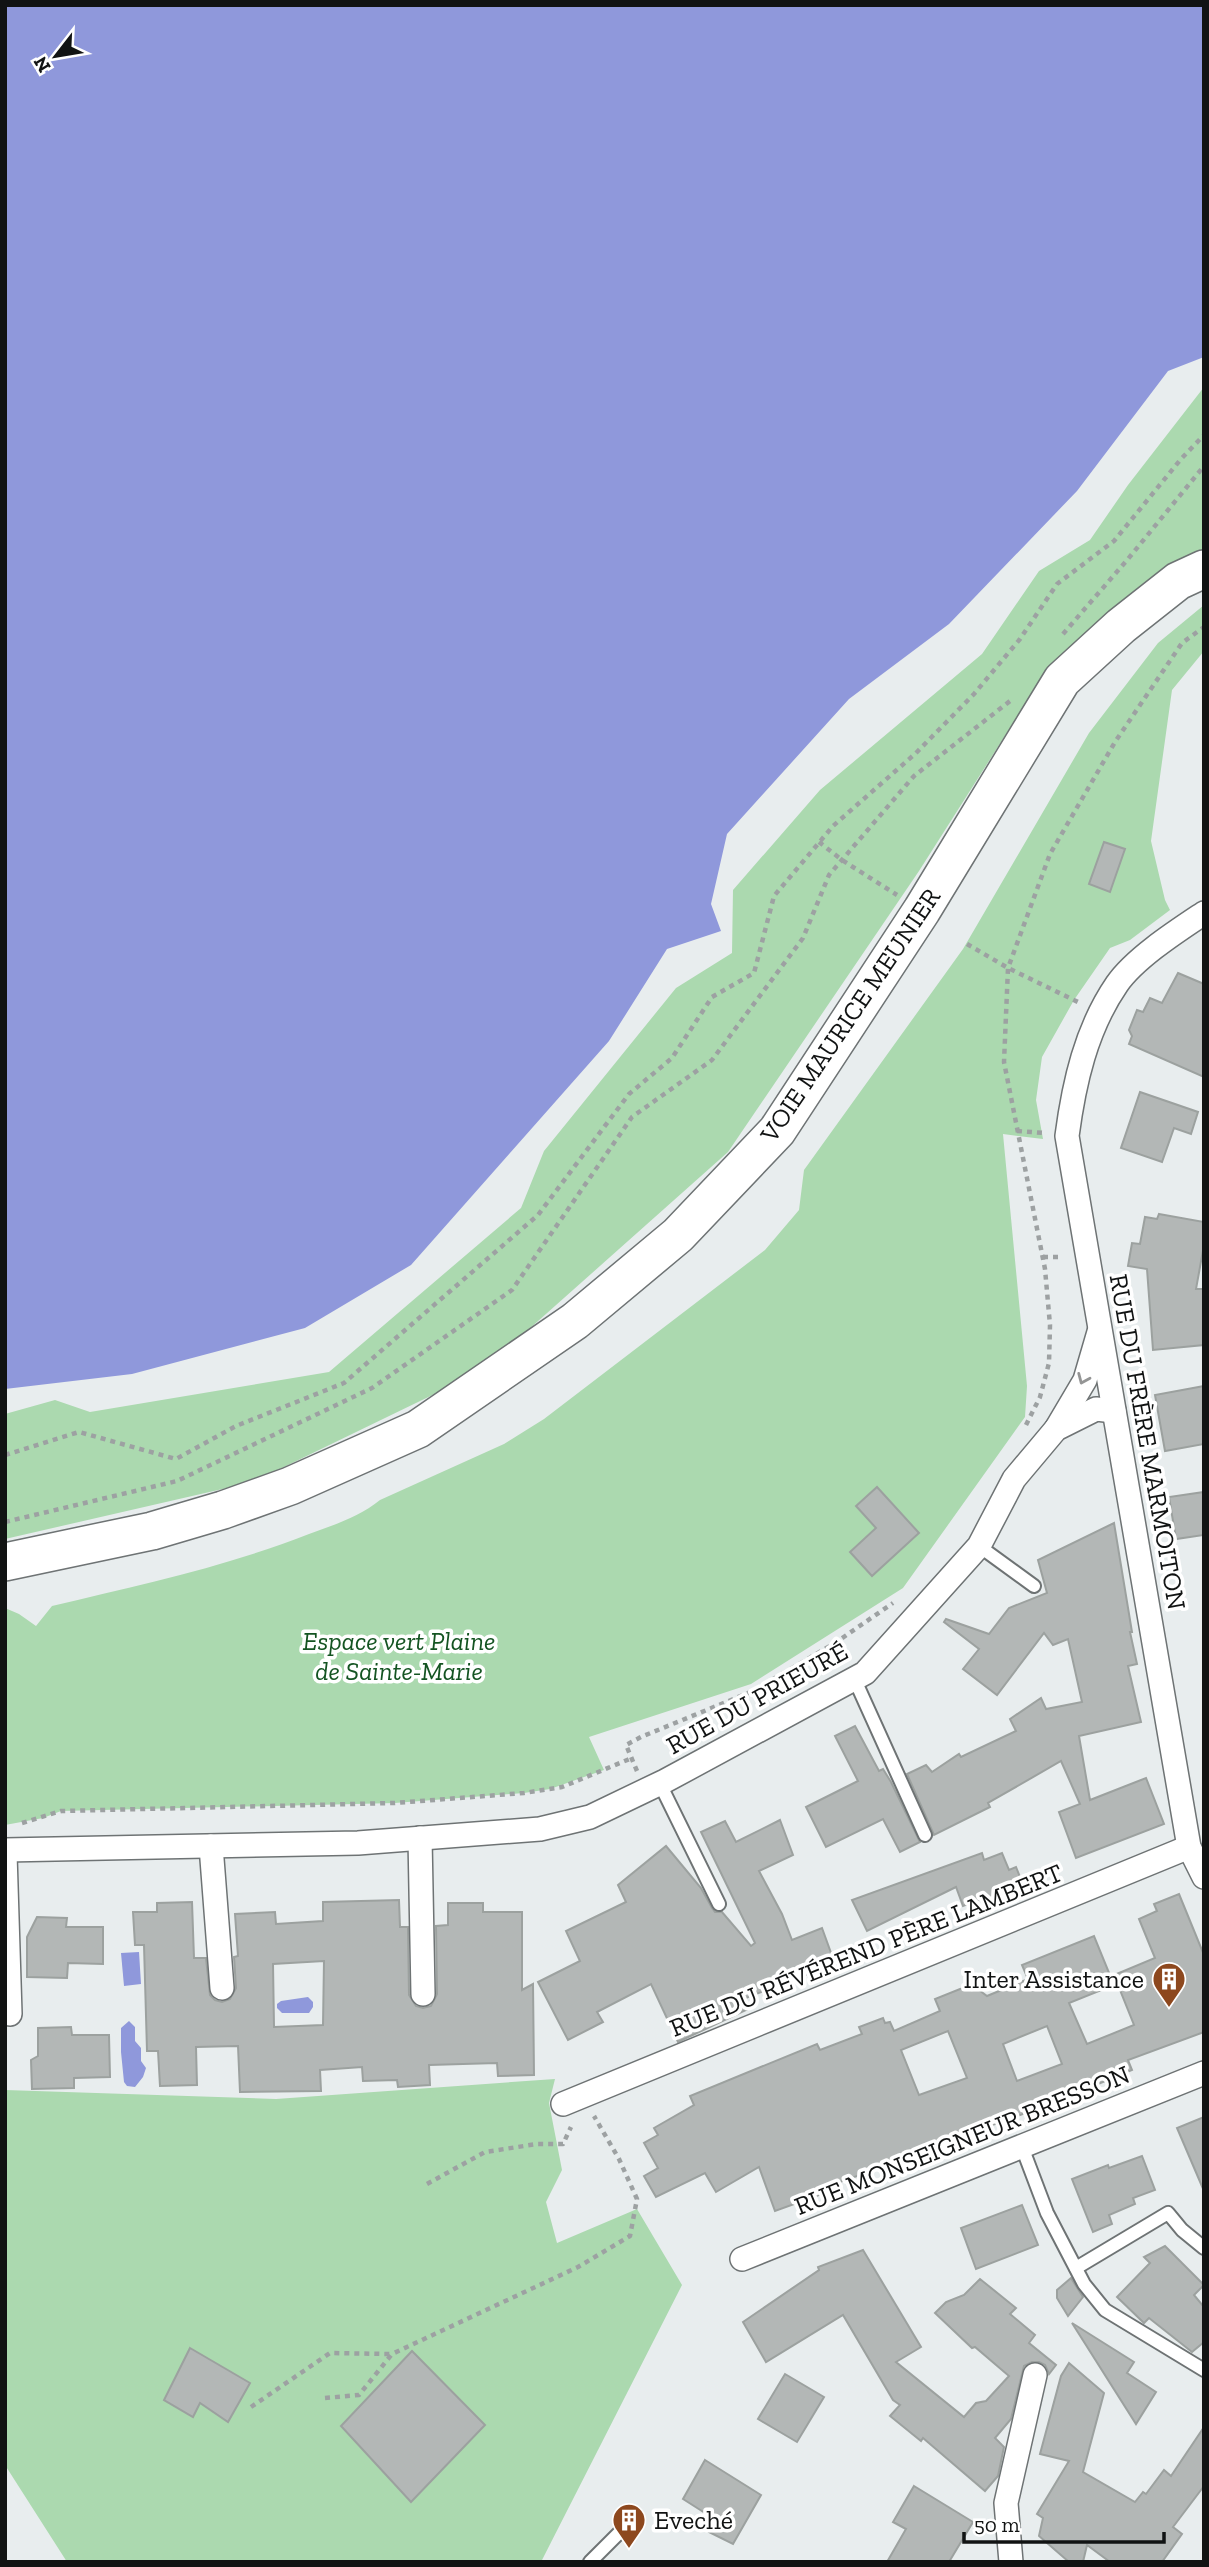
<svg xmlns="http://www.w3.org/2000/svg" width="1209" height="2567" font-family="'Zilla Slab',serif">
  <style>
    .green { fill: #abd9af }
    .water { fill: #8f98db }
    .building { fill: #b3b7b6; stroke: #9ca19f; stroke-width: 2; fill-rule: evenodd }
    .lines { fill: none; stroke-linecap: round; stroke-linejoin: round }
    .service-casing { stroke: #6e7374; stroke-width: 16 }
    .minor-casing { stroke: #6e7374; stroke-width: 26 }
    .primary-casing { stroke: #6e7374; stroke-width: 40 }
    .path { stroke: #9da1a2; stroke-width: 4.5; stroke-dasharray: 5 5; stroke-linecap: butt }
    .service { stroke: #fff; stroke-width: 12 }
    .minor { stroke: #fff; stroke-width: 23 }
    .primary { stroke: #fff; stroke-width: 37 }
    .oneway { stroke: #949595 }
    .labels { text-anchor: middle; dominant-baseline: central; stroke-width: 7; stroke-linejoin: round; paint-order: stroke }
    .street-label { font-size: 26px; fill: #111313; stroke: #fff }
    .park-label { font-size: 26px; font-style: italic; fill: #145422; stroke: #fff }
    .poi-label { font-size: 26px; fill: #111313; stroke: #fff; text-anchor: end }
  </style>
  <rect width="100%" height="100%" fill="#e8edee"/>
  <g class="green">
    <path d="M 1204,387 L 1204,552 L 1135,592 L 1029,698 L 919,871 L 728,1152 L 482,1371 L 253,1482 L 5,1539 L 5,1414 L 55,1400 L 90,1412 L 329,1372 L 521,1208 L 544,1151 L 676,988 L 732,953 L 733,890 L 820,790 L 982,654 L 1039,571 L 1090,540 L 1128,485 Z"/>
    <path d="M 1204,605 L 1204,651 L 1172,690 L 1151,841 L 1165,900 L 1170,910 L 1130,940 L 1110,948 L 1074,1000 L 1042,1057 L 1036,1100 L 1043,1139 L 1003,1134 L 1027,1386 L 1025,1417 L 903,1588 L 751,1684 L 589,1737 L 604,1770 L 550,1789 L 524,1793 L 395,1803 L 61,1811 L 43,1818 L 5,1825 L 5,1608 L 19,1614 L 36,1626 L 52,1606 C 139,1585 225,1567 309,1534 C 334,1525 359,1517 380,1500 L 504,1444 L 544,1419 L 765,1250 L 799,1210 L 804,1170 L 963,949 L 1089,733 L 1158,643 Z"/>
    <path d="M 555,2079 L 549,2103 L 562,2170 L 546,2202 L 557,2243 L 637,2209 L 682,2285 L 541,2562 L 67,2562 L 5,2465 L 5,2090 L 276,2099 Z"/>
  </g>
  <g class="water">
    <path d="M 5,5 L 1204,5 L 1204,357 L 1168,371 L 1077,491 L 949,624 L 849,699 L 727,834 L 711,904 L 721,931 L 667,949 L 609,1041 L 411,1265 L 305,1328 L 132,1374 L 5,1389 Z"/>
    <path d="M 139,1952 L 141,1984 L 124,1986 L 121,1953 Z"/>
    <path d="M 308,1997 L 313,2002 L 313,2007 L 309,2013 L 282,2013 L 277,2008 L 277,2004 L 281,2001 Z"/>
    <path d="M 129,2021 L 135,2027 L 135,2041 L 141,2048 L 141,2061 L 146,2068 L 143,2077 L 135,2087 L 127,2086 L 124,2082 L 121,2052 L 121,2028 Z"/>
  </g>
  <g class="building">
    <path d="M 1104,842 L 1125,849 L 1110,892 L 1089,884 Z"/>
    <path d="M 1178,973 L 1204,984 L 1204,1077 L 1129,1044 L 1132,1036 L 1129,1030 L 1137,1010 L 1143,1012 L 1150,998 L 1162,1003 Z"/>
    <path d="M 1140,1092 L 1198,1112 L 1191,1134 L 1174,1128 L 1162,1162 L 1121,1148 Z"/>
    <path d="M 1159,1214 L 1204,1222 L 1204,1245 L 1196,1289 L 1204,1289 L 1204,1345 L 1153,1350 L 1147,1269 L 1128,1266 L 1132,1243 L 1140,1244 L 1145,1217 L 1157,1219 Z"/>
    <path d="M 1204,1386 L 1204,1444 L 1165,1451 L 1155,1395 Z"/>
    <path d="M 877,1487 L 919,1533 L 872,1576 L 850,1552 L 876,1528 L 856,1506 Z"/>
    <path d="M 1204,1492 L 1204,1535 L 1176,1539 L 1169,1497 Z"/>
    <path d="M 1114,1523 L 1132,1632 L 1130,1632 L 1137,1664 L 1128,1666 L 1141,1722 L 1079,1736 L 1090,1800 L 1146,1778 L 1164,1824 L 1076,1858 L 1059,1812 L 1080,1804 L 1061,1761 L 988,1803 L 990,1807 L 934,1835 L 907,1774 L 926,1765 L 932,1772 L 959,1754 L 961,1757 L 1016,1731 L 1010,1719 L 1041,1698 L 1046,1709 L 1082,1702 L 1068,1639 L 1053,1645 L 1044,1633 L 997,1695 L 963,1669 L 979,1649 L 944,1622 L 946,1619 L 989,1634 L 1009,1608 L 1047,1593 L 1038,1560 Z"/>
    <path d="M 855,1726 L 879,1771 L 883,1769 L 891,1782 L 920,1842 L 900,1852 L 883,1819 L 826,1847 L 806,1807 L 858,1781 L 835,1736 Z"/>
    <path d="M 780,1820 L 793,1855 L 759,1871 L 782,1914 L 792,1940 L 822,1928 L 835,1964 L 743,1999 L 748,2009 L 678,2042 L 651,1984 L 597,2012 L 603,2022 L 568,2040 L 538,1982 L 580,1961 L 566,1931 L 626,1902 L 618,1885 L 666,1846 L 701,1888 L 712,1908 L 715,1912 L 722,1912 L 751,1946 L 755,1943 L 701,1832 L 725,1821 L 736,1842 Z"/>
    <path d="M 982,1853 L 984,1860 L 1002,1853 L 1009,1870 L 1016,1867 L 1024,1887 L 984,1902 L 981,1899 L 963,1906 L 956,1887 L 867,1931 L 852,1900 Z"/>
    <path d="M 1179,1894 L 1204,1955 L 1204,2032 L 1128,2060 L 1132,2070 L 1045,2106 L 932,2147 L 934,2151 L 904,2163 L 903,2160 L 834,2184 L 836,2189 L 775,2211 L 759,2167 L 716,2192 L 705,2173 L 656,2197 L 644,2176 L 658,2168 L 644,2143 L 658,2135 L 654,2128 L 694,2105 L 690,2096 L 817,2044 L 820,2050 L 862,2034 L 859,2027 L 883,2018 L 885,2023 L 890,2022 L 894,2031 L 940,2011 L 935,1999 L 960,1989 L 975,1987 L 987,1996 L 1028,1979 L 1022,1965 L 1094,1936 L 1114,1985 L 1069,2003 L 1087,2044 L 1134,2025 L 1114,1975 L 1155,1958 L 1139,1919 L 1157,1911 L 1154,1904 ZM 1047,2026 L 1062,2064 L 1017,2081 L 1003,2044 ZM 948,2031 L 967,2078 L 919,2095 L 901,2050 Z"/>
    <path d="M 399,1900 L 400,1927 L 408,1927 L 409,1995 L 416,2006 L 423,2008 L 431,2006 L 437,1994 L 436,1926 L 448,1925 L 448,1903 L 483,1903 L 483,1912 L 522,1912 L 522,1990 L 533,1984 L 534,2075 L 498,2076 L 497,2063 L 429,2065 L 430,2085 L 398,2087 L 397,2080 L 363,2081 L 362,2067 L 320,2070 L 321,2091 L 240,2092 L 238,2046 L 196,2047 L 197,2085 L 160,2086 L 158,2051 L 147,2051 L 144,1945 L 135,1945 L 133,1912 L 157,1912 L 157,1903 L 192,1902 L 194,1958 L 206,1958 L 210,1995 L 215,2000 L 222,2002 L 230,1999 L 236,1988 L 234,1957 L 238,1956 L 235,1914 L 275,1912 L 276,1924 L 323,1921 L 323,1902 ZM 324,1961 L 323,2025 L 274,2027 L 273,1964 Z"/>
    <path d="M 37,1917 L 67,1918 L 66,1927 L 103,1927 L 103,1964 L 68,1963 L 67,1978 L 27,1977 L 27,1937 Z"/>
    <path d="M 71,2027 L 72,2035 L 109,2035 L 110,2077 L 74,2078 L 74,2088 L 32,2089 L 31,2060 L 38,2056 L 38,2028 Z"/>
    <path d="M 1204,2117 L 1204,2191 L 1177,2128 Z"/>
    <path d="M 1142,2156 L 1155,2190 L 1133,2198 L 1135,2204 L 1109,2215 L 1112,2224 L 1093,2232 L 1072,2179 L 1108,2165 L 1109,2168 Z"/>
    <path d="M 1022,2205 L 1038,2245 L 976,2269 L 961,2228 Z"/>
    <path d="M 1165,2246 L 1204,2285 L 1194,2295 L 1204,2307 L 1204,2342 L 1192,2352 L 1149,2318 L 1144,2323 L 1117,2297 L 1150,2263 L 1144,2257 Z"/>
    <path d="M 863,2250 L 921,2347 L 896,2362 L 964,2417 L 976,2403 L 986,2401 L 1009,2376 L 975,2347 L 972,2348 L 935,2313 L 946,2302 L 964,2295 L 980,2279 L 1016,2308 L 1010,2314 L 1035,2335 L 1029,2343 L 1056,2365 L 1049,2374 L 1045,2365 L 1039,2362 L 1032,2362 L 1024,2366 L 1011,2419 L 995,2438 L 1004,2447 L 998,2476 L 985,2491 L 923,2438 L 921,2441 L 890,2416 L 900,2405 L 893,2400 L 843,2315 L 766,2362 L 743,2322 L 819,2270 L 818,2267 Z"/>
    <path d="M 1071,2278 L 1083,2297 L 1068,2316 L 1057,2298 L 1057,2290 Z"/>
    <path d="M 1072,2323 L 1134,2362 L 1127,2373 L 1156,2392 L 1136,2424 Z"/>
    <path d="M 190,2348 L 250,2383 L 228,2422 L 200,2403 L 193,2417 L 164,2400 Z"/>
    <path d="M 412,2351 L 485,2425 L 411,2502 L 341,2426 Z"/>
    <path d="M 1069,2363 L 1104,2393 L 1083,2472 L 1135,2502 L 1143,2492 L 1146,2494 L 1164,2470 L 1171,2476 L 1204,2427 L 1204,2486 L 1173,2527 L 1182,2534 L 1162,2562 L 1110,2562 L 1087,2545 L 1083,2562 L 1069,2562 L 1039,2536 L 1043,2518 L 1037,2514 L 1069,2461 L 1040,2454 L 1061,2376 Z"/>
    <path d="M 785,2374 L 824,2397 L 797,2442 L 758,2419 Z"/>
    <path d="M 705,2460 L 761,2495 L 733,2544 L 709,2532 L 716,2520 L 683,2499 Z"/>
    <path d="M 914,2486 L 973,2522 L 949,2562 L 887,2562 L 906,2529 L 893,2522 Z"/>
  </g>
  <g class="lines">
    <defs>
      <g id="service">
        <path d="M 979,1546 L 1034,1586"/>
        <path d="M 854,1678 L 925,1835"/>
        <path d="M 660,1784 L 719,1904"/>
        <path d="M 1022,2147 L 1047,2213 L 1084,2284 L 1105,2310 L 1204,2370"/>
        <path d="M 1076,2268 L 1168,2213 L 1182,2230 L 1204,2248"/>
        <path d="M 590,2562 L 630,2522"/>
      </g>
      <g id="minor">
        <path d="M 1204,913 C 1177,931 1135,958 1117,984 C 1086,1029 1074,1083 1067,1136 L 1189,1847 L 1204,1877"/>
        <path d="M 1056,1429 L 1085,1380 L 1099,1332"/>
        <path d="M 420,1838 L 423,1994"/>
        <path d="M 211,1846 L 222,1988"/>
        <path d="M 5,1850 L 358,1843 L 540,1829 L 590,1817 L 665,1781 L 865,1673 L 979,1546 L 1014,1479 L 1056,1429 L 1096,1409 L 1114,1411"/>
        <path d="M 5,1854 L 10,2014"/>
        <path d="M 563,2104 L 1189,1847"/>
        <path d="M 742,2259 L 1204,2073"/>
        <path d="M 1011,2562 L 1006,2503 L 1035,2375"/>
      </g>
      <path id="primary" d="M 5,1562 L 152,1531 L 223,1510 L 290,1486 L 418,1429 L 575,1321 L 678,1235 L 777,1131 L 922,910 L 1062,680 L 1121,626 L 1178,581 L 1204,569"/>
    </defs>
    <use href="#service" class="service-casing"/>
    <use href="#minor" class="minor-casing"/>
    <use href="#primary" class="primary-casing"/>
    <g class="path">
      <path d="M 1063,634 L 1128,559 L 1204,466"/>
      <path d="M 819,842 L 842,860 L 897,895"/>
      <path d="M 967,944 L 1008,968 L 1078,1002"/>
      <path d="M 1017,1131 L 1044,1133"/>
      <path d="M 1043,1257 L 1063,1257"/>
      <path d="M 1026,1425 L 1040,1397 L 1049,1363 L 1050,1325 L 1045,1269 L 1004,1062 L 1008,968 L 1050,854 L 1115,742 L 1182,643 L 1204,627"/>
      <path d="M 5,1455 L 79,1432 L 176,1459 L 236,1426 L 344,1383 L 538,1215 L 629,1094 L 672,1058 L 712,997 L 754,973 L 774,896 L 833,826 L 916,753 L 974,694 L 1020,639 L 1057,584 L 1114,541 L 1181,459 L 1204,435"/>
      <path d="M 5,1522 L 177,1481 L 372,1388 L 512,1290 L 632,1117 L 712,1060 L 803,938 L 829,875 L 914,776 L 1010,701"/>
      <path d="M 637,1771 L 626,1745 L 641,1737 L 753,1691 L 835,1643 L 893,1603"/>
      <path d="M 22,1823 L 61,1811 L 395,1803 L 524,1793 L 562,1787 L 632,1758"/>
      <path d="M 427,2184 L 485,2152 L 537,2144 L 563,2144 L 571,2127"/>
      <path d="M 325,2398 L 359,2395 L 392,2354 L 578,2267 L 630,2236 L 637,2199 L 619,2159 L 594,2116"/>
      <path d="M 251,2407 L 330,2353 L 391,2354"/>
    </g>
    <use href="#service" class="service"/>
    <use href="#minor" class="minor"/>
    <use href="#primary" class="primary"/>
  </g>
  <defs><path id="oneway-chevron" d="M-2-3.5L2.5 0L-2 3.5" fill="none" stroke-width="1.6" stroke-linecap="round" stroke-linejoin="round" transform="scale(1.75)"/></defs>
  <use class="oneway" href="#oneway-chevron" transform="translate(1083 1379) rotate(113)"/>
  <defs>
    <symbol id="building-pin" viewBox="-11 -11 22 30"><path d="M0 17L-7.5 6A9.5 9.5 0 1 1 7.5 6Z" fill="#8d481e" stroke="#fff"/><path d="M-4-6H4V6H1V3H-1V6H-4ZM-2.5-4.3h1.7v1.8h-1.7ZM.8-4.3h1.7v1.8H.8ZM-2.5-1h1.7V.8h-1.7ZM.8-1h1.7V.8H.8Z" fill="#fff"/></symbol>
  </defs>
  <g fill-rule="evenodd">
    <use href="#building-pin" x="1150" y="1960" width="38" height="52"/>
    <use href="#building-pin" x="610" y="2501" width="38" height="52"/>
  </g>
  <g class="labels">
    <g class="street-label">
      <text transform="translate(850 1015) rotate(-56)">VOIE MAURICE MEUNIER</text>
      <text transform="translate(1148 1442) rotate(80)">RUE DU FRÈRE MARMOITON</text>
      <text transform="translate(757 1698) rotate(-29)">RUE DU PRIEURÉ</text>
      <text transform="translate(866 1950) rotate(-22)">RUE DU RÉVÉREND PÈRE LAMBERT</text>
      <text transform="translate(962 2140) rotate(-22)">RUE MONSEIGNEUR BRESSON</text>
    </g>
    <g class="park-label">
      <text x="399" y="1641">Espace vert Plaine<tspan x="399" dy="30">de Sainte-Marie</tspan></text>
    </g>
    <g class="poi-label">
      <text x="1144" y="1979">Inter Assistance</text>
      <text x="654" y="2520" text-anchor="start">Eveché</text>
    </g>
  </g>
  <rect width="1209" height="2567" fill="none" stroke="#111313" stroke-width="14"/>
  <g transform="translate(56 56) rotate(239)" stroke="#ffffff" stroke-width="5" paint-order="stroke">
  <path d="M0-5L12 26L0 18L-12 26Z" fill="#111313"/>
  <text y="-10" font-size="19" font-weight="bold" text-anchor="middle" fill="#111313">N</text>
  </g>
  <path d="M964 2532v10h200v-10" fill="none" stroke="#111313" stroke-width="3.5"/>
  <text x="974" y="2532" font-size="21" fill="#111313" stroke="#ffffff" stroke-width="5" paint-order="stroke">50 m</text>
</svg>
